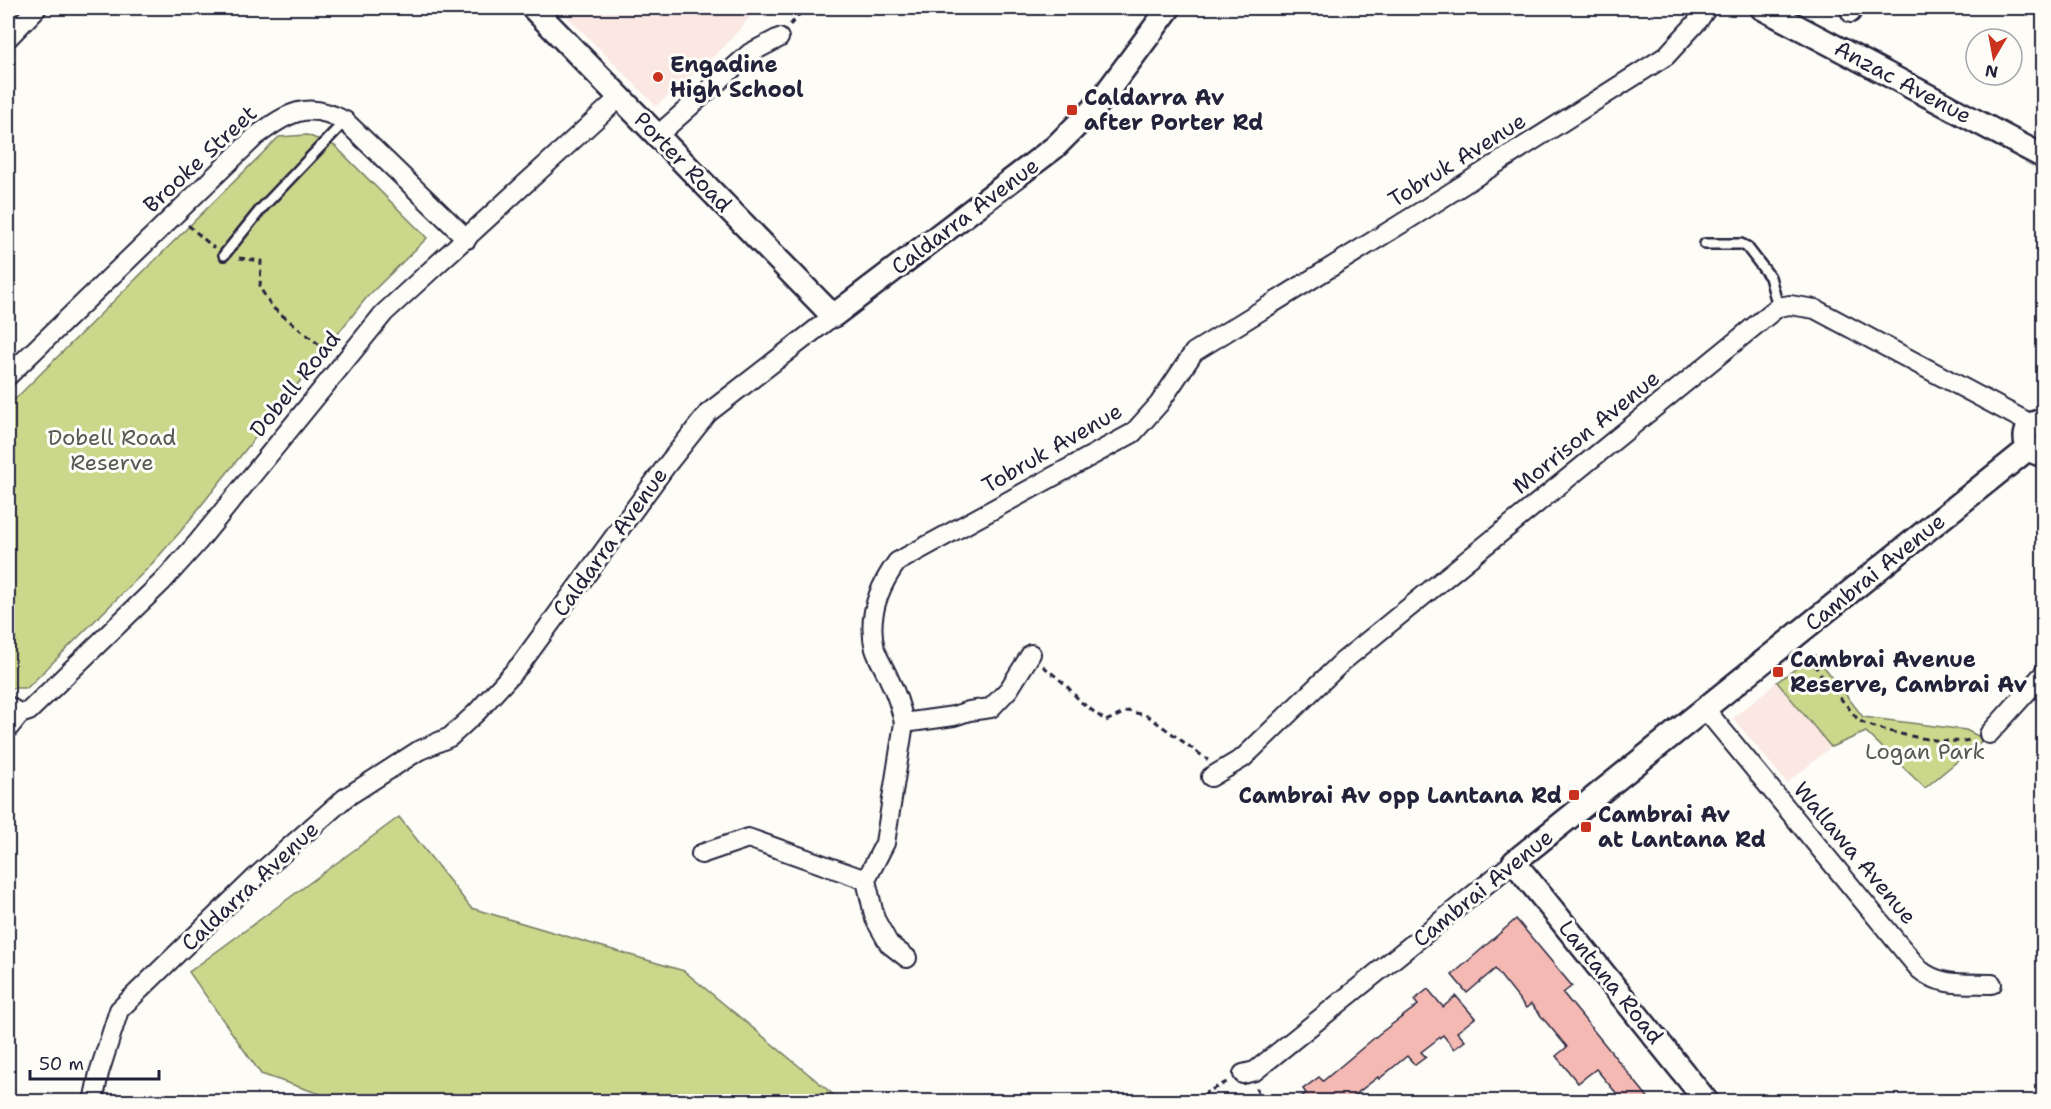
<svg xmlns="http://www.w3.org/2000/svg" width="2051" height="1109" font-family="'Shantell Sans',sans-serif">
  <style>
    .built { fill: #fbe8e3 }
    .green { fill: #cbd88c; stroke: #767d64; stroke-width: 1.5 }
    .building { fill: #f5b9b3; stroke: #22223b; stroke-width: 1.5 }
    .lines { fill: none; stroke-linecap: round; stroke-linejoin: round }
    .service-casing { stroke: #22223b; stroke-width: 14 }
    .minor-casing { stroke: #22223b; stroke-width: 22 }
    .tertiary-casing { stroke: #22223b; stroke-width: 27 }
    .path { stroke: #22223b; stroke-width: 3; stroke-dasharray: 6 4.5; stroke-linecap: butt }
    .service { stroke: #fdfcf7; stroke-width: 9 }
    .minor { stroke: #fdfcf7; stroke-width: 18 }
    .tertiary { stroke: #fdfcf7; stroke-width: 22 }
    .poi-dot { fill: #c8321e; stroke: #fdfcf7; stroke-width: 2 }
    .labels { text-anchor: middle; dominant-baseline: central; stroke-width: 6; stroke-linejoin: round; paint-order: stroke }
    .poi-label { font-size: 22px; font-weight: bold; fill: #22223b; stroke: #fdfcf7; text-anchor: start }
    .street-label { font-size: 22px; fill: #22223b; stroke: #fdfcf7 }
    .park-label { font-size: 22px; fill: #555953; stroke: #fdfcf7 }
  </style>
  <rect width="100%" height="100%" fill="#fdfcf7"/>
  <filter id="ink" filterUnits="userSpaceOnUse"><feTurbulence type="fractalNoise" baseFrequency=".0167" numOctaves="2"/><feDisplacementMap in="SourceGraphic" scale="12" xChannelSelector="R" yChannelSelector="G"/><feConvolveMatrix kernelMatrix="1 2 1 2 8 2 1 2 1" color-interpolation-filters="sRGB"/></filter>
  <g filter="url(#ink)">
    <g class="built">
      <path d="M 559,8 L 758,8 L 723,48 L 656,106 Z"/>
      <path d="M 1777,682 L 1831,747 L 1787,783 L 1733,718 Z"/>
    </g>
    <g class="green">
      <path d="M 307,135 L 335,146 L 427,238 L 367,297 L 180,532 L 149,567 L 27,688 L 11,688 L 8,684 L 8,406 L 279,137 Z"/>
      <path d="M 1815,655 L 1863,717 L 1966,730 L 1984,739 L 1925,788 L 1866,732 L 1831,747 L 1777,682 Z"/>
      <path d="M 399,817 L 471,908 L 684,971 L 841,1101 L 341,1101 L 261,1074 L 189,972 Z"/>
    </g>
    <g class="building">
      <path d="M 1516,919 L 1572,986 L 1563,993 L 1651,1101 L 1623,1101 L 1596,1069 L 1578,1083 L 1556,1056 L 1567,1047 L 1531,1004 L 1526,1008 L 1495,969 L 1467,993 L 1452,975 Z"/>
      <path d="M 1428,989 L 1443,1007 L 1456,996 L 1475,1018 L 1457,1032 L 1465,1041 L 1454,1049 L 1443,1035 L 1421,1052 L 1426,1057 L 1415,1065 L 1407,1056 L 1379,1079 L 1378,1077 L 1347,1101 L 1296,1101 L 1306,1093 L 1303,1089 L 1319,1077 L 1323,1081 L 1379,1034 L 1418,1005 L 1414,1000 Z"/>
    </g>
    <g class="lines">
      <defs>
        <g id="service">
          <path d="M 1705,244 L 1741,244 L 1747,247 L 1770,277 L 1778,307"/>
          <path d="M 224,255 L 261,209 L 345,121"/>
        </g>
        <g id="minor">
          <path d="M 1851,13 L 1852,8"/>
          <path d="M 8,38 L 37,8"/>
          <path d="M 658,135 L 750,53 L 779,38"/>
          <path d="M 8,376 L 256,136 C 288,113 307,100 345,121 L 467,239"/>
          <path d="M 8,706 L 20,714 L 29,711 L 163,581 L 198,542 L 384,313 L 620,97"/>
          <path d="M 1705,709 L 1919,969 C 1939,987 1966,983 1992,984"/>
          <path d="M 904,723 L 954,716 L 969,711 L 991,708 L 1009,689 L 1031,654"/>
          <path d="M 8,729 L 20,714"/>
          <path d="M 1989,734 L 2044,673"/>
          <path d="M 1211,777 L 1243,758 L 1342,662 L 1778,307 L 1790,305 L 1815,309 L 2031,424"/>
          <path d="M 701,854 L 748,838 L 866,880"/>
          <path d="M 907,958 L 889,944 L 875,919 L 866,880 L 885,843 L 904,723 C 901,708 896,693 889,679 C 885,669 878,659 875,649 C 867,617 878,588 897,562 L 1133,433 L 1159,404 L 1194,352 L 1425,209 L 1666,56 L 1698,21 L 1707,8"/>
          <path d="M 1243,1074 L 1255,1071 L 1514,862"/>
          <path d="M 93,1102 L 99,1073 L 119,1010 L 259,874 L 345,798 L 418,751 L 450,737 L 477,712 L 520,665 L 666,466 L 708,413 L 833,316"/>
        </g>
        <g id="tertiary">
          <path d="M 533,8 L 833,316 L 1055,147 L 1098,104 L 1169,8"/>
          <path d="M 1762,8 L 2044,157"/>
          <path d="M 2044,420 L 2031,424 C 2020,437 2026,453 2044,455"/>
          <path d="M 1707,1102 L 1514,862 L 2029,448"/>
        </g>
      </defs>
      <use href="#service" class="service-casing"/>
      <use href="#minor" class="minor-casing"/>
      <use href="#tertiary" class="tertiary-casing"/>
      <g class="path">
        <path d="M 790,25 L 805,8"/>
        <path d="M 188,225 L 214,248"/>
        <path d="M 239,258 L 261,261 L 260,288 L 273,308 L 331,354"/>
        <path d="M 1809,655 C 1819,675 1833,690 1848,707 C 1851,711 1856,718 1860,721 C 1880,732 1952,747 1973,739"/>
        <path d="M 1043,666 L 1065,684 L 1081,702 L 1106,721 L 1128,711 L 1148,716 L 1208,760"/>
        <path d="M 1195,1102 L 1207,1092 L 1229,1081"/>
        <path d="M 1252,1102 L 1258,1094 L 1257,1088"/>
      </g>
      <use href="#service" class="service"/>
      <use href="#minor" class="minor"/>
      <use href="#tertiary" class="tertiary"/>
    </g>
  </g>
  <g class="poi-dot">
    <circle cx="658" cy="77" r="6"/>
    <rect x="1066" y="104" width="12" height="12" rx="3"/>
    <rect x="1772" y="666" width="12" height="12" rx="3"/>
    <rect x="1568" y="789" width="12" height="12" rx="3"/>
    <rect x="1580" y="821" width="12" height="12" rx="3"/>
  </g>
  <g class="labels">
    <g class="poi-label">
      <text x="670" y="64">Engadine<tspan x="670" dy="25">High School</tspan></text>
      <text x="1084" y="97">Caldarra Av<tspan x="1084" dy="25">after Porter Rd</tspan></text>
      <text x="1790" y="659">Cambrai Avenue<tspan x="1790" dy="25">Reserve, Cambrai Av</tspan></text>
      <text x="1562" y="795" text-anchor="end">Cambrai Av opp Lantana Rd</text>
      <text x="1598" y="814">Cambrai Av<tspan x="1598" dy="25">at Lantana Rd</tspan></text>
    </g>
    <g class="street-label">
      <text transform="translate(1903 82) rotate(28)">Anzac Avenue</text>
      <text transform="translate(200 159) rotate(-43)">Brooke Street</text>
      <text transform="translate(1457 160) rotate(-32)">Tobruk Avenue</text>
      <text transform="translate(683 162) rotate(46)">Porter Road</text>
      <text transform="translate(965 216) rotate(-37)">Caldarra Avenue</text>
      <text transform="translate(295 384) rotate(-51)">Dobell Road</text>
      <text transform="translate(1586 432) rotate(-39)">Morrison Avenue</text>
      <text transform="translate(1052 448) rotate(-30)">Tobruk Avenue</text>
      <text transform="translate(610 542) rotate(-54)">Caldarra Avenue</text>
      <text transform="translate(1875 572) rotate(-39)">Cambrai Avenue</text>
      <text transform="translate(1855 853) rotate(50)">Wallawa Avenue</text>
      <text transform="translate(250 886) rotate(-43)">Caldarra Avenue</text>
      <text transform="translate(1483 888) rotate(-39)">Cambrai Avenue</text>
      <text transform="translate(1611 982) rotate(51)">Lantana Road</text>
    </g>
    <g class="park-label">
      <text x="112" y="437">Dobell Road<tspan x="112" dy="25">Reserve</tspan></text>
      <text x="1925" y="751">Logan Park</text>
    </g>
  </g>
  <rect width="2051" height="1109" fill="none" stroke="#fdfcf7" stroke-width="30"/>
  <rect x="15" y="15" width="2021" height="1079" fill="none" stroke="#22223b" stroke-width="2" filter="url(#ink)"/>
  <g transform="translate(1994 57) rotate(190)"><circle r="28" fill="#fdfcf7" stroke="#a5a5ac" stroke-width="1.5"/>
  <path d="M0-4.5L10 22L0 15L-10 22Z" fill="#c8321e"/>
  <text y="-9" font-size="16" font-weight="bold" text-anchor="middle" fill="#22223b">N</text>
  </g>
  <path d="M30 1070v9h129v-9" fill="none" stroke="#22223b" stroke-width="3"/>
  <text x="39" y="1070" font-size="18" fill="#22223b" stroke="#fdfcf7" stroke-width="4.5" paint-order="stroke">50 m</text>
</svg>
